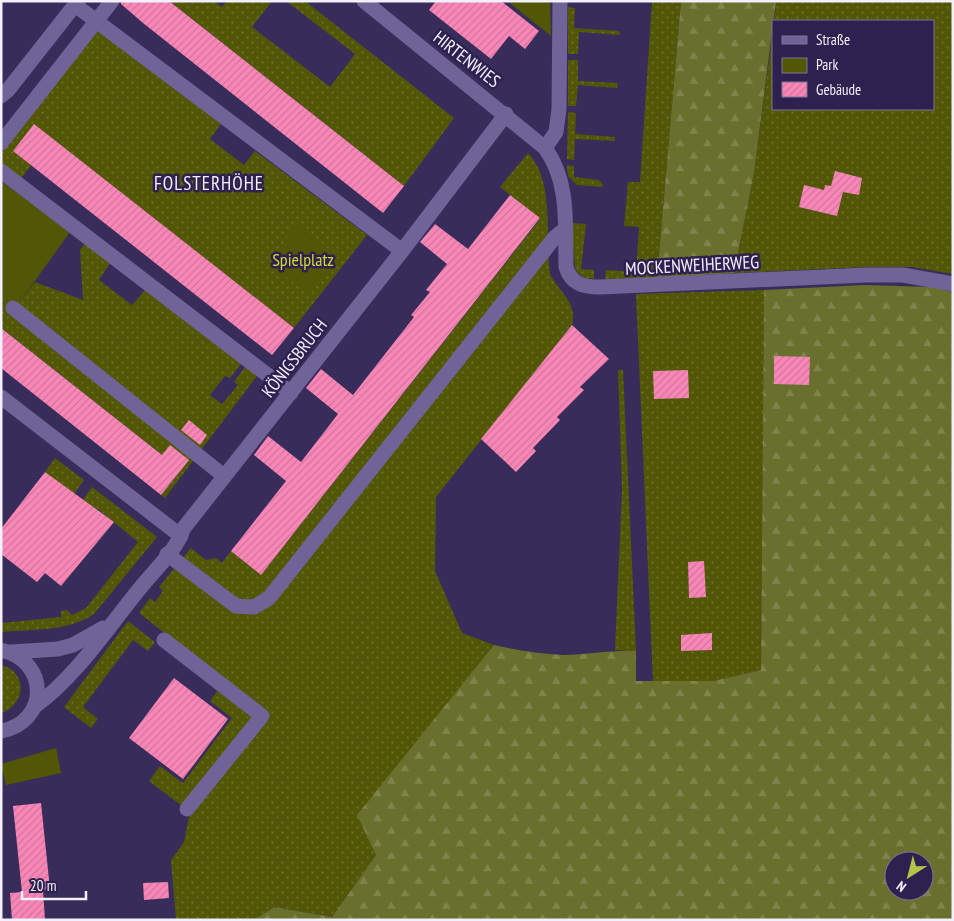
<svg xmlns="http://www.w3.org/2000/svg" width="954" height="921" font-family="'PT Sans Narrow',sans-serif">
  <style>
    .grass { fill: url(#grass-dots) }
    .forest { fill: url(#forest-firs); fill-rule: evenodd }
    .park { fill: #515706 }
    .building { fill: url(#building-hatch) }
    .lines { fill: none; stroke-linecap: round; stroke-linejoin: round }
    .minor { stroke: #6f6397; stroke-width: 15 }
    .labels { text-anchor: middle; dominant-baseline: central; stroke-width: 5; stroke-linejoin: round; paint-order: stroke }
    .street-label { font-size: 18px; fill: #f2f0fc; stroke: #2e214f }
    .park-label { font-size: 18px; fill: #cedb2f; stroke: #2e214f }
    .neighbourhood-label { font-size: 19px; letter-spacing: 1px; fill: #f2f0fc; stroke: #2e214f }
  </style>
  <defs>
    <pattern id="grass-dots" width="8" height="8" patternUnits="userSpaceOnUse" patternTransform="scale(1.25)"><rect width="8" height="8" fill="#515706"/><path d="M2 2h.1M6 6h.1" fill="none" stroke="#6a6f2b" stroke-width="1.8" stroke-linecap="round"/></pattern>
    <pattern id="forest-firs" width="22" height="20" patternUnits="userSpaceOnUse" patternTransform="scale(1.25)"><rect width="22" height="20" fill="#696f2d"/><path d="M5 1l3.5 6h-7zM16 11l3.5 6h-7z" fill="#7f844c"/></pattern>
    <pattern id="building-hatch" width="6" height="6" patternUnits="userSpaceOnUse" patternTransform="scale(1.25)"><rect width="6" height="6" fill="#f986b7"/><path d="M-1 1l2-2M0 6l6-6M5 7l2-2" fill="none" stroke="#cd769c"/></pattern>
  </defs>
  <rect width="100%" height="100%" fill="#382c5a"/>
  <g class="grass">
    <path d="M 169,1 L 214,1 L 222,7 L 227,1 L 272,1 L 252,27 L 330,87 L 355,54 L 286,1 L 305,1 L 454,118 L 404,186 Z"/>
    <path d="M 652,1 L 681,1 L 657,278 L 605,279 L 606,270 L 636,272 L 639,227 L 624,226 L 628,182 L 640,182 Z"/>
    <path d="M 776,1 L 953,1 L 953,274 L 912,267 L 866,267 L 734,273 L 754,173 L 773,30 L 773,109 L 933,109 L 933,21 L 774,21 Z"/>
    <path d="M 568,7 L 575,8 L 574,28 L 619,31 L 620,35 L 579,32 L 578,54 L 568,54 Z"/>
    <path d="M 96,29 L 221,124 L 210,139 L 244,165 L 255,151 L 367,235 L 294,328 L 34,125 L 13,151 L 31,165 L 21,179 L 1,164 L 1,153 Z"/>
    <path d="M 568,60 L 578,60 L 578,81 L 618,83 L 617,88 L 578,85 L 576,106 L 568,106 Z"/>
    <path d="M 568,112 L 576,113 L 575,134 L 615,137 L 615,141 L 575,139 L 574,160 L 567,159 Z"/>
    <path d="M 528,153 C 555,181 545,236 550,274 C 559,292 578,303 572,325 L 436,497 L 435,571 L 462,633 L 494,645 L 477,669 L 376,855 L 332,917 L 274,907 L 254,920 L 176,920 L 171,860 L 184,842 L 190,812 L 149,781 L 160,766 L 183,783 L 232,718 L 210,701 L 225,680 L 139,613 L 150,598 L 155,602 L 163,591 L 159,587 L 191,548 L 206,560 L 216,558 L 222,563 L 231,551 L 261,575 L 540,219 L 500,187 Z"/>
    <path d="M 567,165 L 574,166 L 574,177 L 599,180 L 603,185 L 602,187 L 577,185 L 568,176 Z"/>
    <path d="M 571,223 L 586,224 L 581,269 L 594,270 L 594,279 C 585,278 579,277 575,268 Z"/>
    <path d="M 85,243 L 110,263 L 99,280 L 132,305 L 145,290 L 241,364 L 230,378 L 225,376 L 210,395 L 222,404 L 238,385 L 234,382 L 245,367 L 257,376 L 165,498 L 161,495 L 181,470 L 1,328 L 1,304 L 22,299 L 35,282 L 83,300 L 80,250 Z"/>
    <path d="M 764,290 L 761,670 L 713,681 L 653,683 L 636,294 Z"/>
    <path d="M 618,370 L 623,370 L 636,651 L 615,650 L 622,490 Z"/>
    <path d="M 55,458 L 84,480 L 74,494 L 45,472 Z"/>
    <path d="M 92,487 L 157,537 L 94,614 C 68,632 32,629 1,632 L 1,623 L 61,617 L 61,611 L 67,610 L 72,615 L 86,608 L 138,542 L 99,510 L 95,508 L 94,509 L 82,501 Z"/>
    <path d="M 128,621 L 155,642 L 148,651 L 133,640 L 83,707 L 98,719 L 91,728 L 64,707 Z"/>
    <path d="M 1,665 C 28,671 26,705 1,713 Z"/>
  </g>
  <g class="forest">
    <path d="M 681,1 L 776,1 L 754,173 L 734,273 L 657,278 Z"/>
    <path d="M 865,285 L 931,287 L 953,292 L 953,920 L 254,920 L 274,907 L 332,917 L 376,855 L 357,815 L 494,645 C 516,650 540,654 563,655 C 587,655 611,650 636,651 L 636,681 L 713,681 L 761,670 L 764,290 ZM 894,861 L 924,861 L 924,891 L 894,891 Z"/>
  </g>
  <g class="park">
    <path d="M 507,1 L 550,1 L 551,36 Z"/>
    <path d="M 1,181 L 70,232 L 22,299 L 1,304 Z"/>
    <path d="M 297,225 L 338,256 L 309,294 L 268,263 Z"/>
    <path d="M 56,748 L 61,773 L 6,785 L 1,764 Z"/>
  </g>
  <g class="building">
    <path d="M 121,1 L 169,1 L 404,186 L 383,213 L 143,23 L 121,4 Z"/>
    <path d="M 436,1 L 501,1 L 539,31 L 525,49 L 509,36 L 491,59 L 429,10 Z"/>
    <path d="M 34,124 L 294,328 L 272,355 L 13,151 Z"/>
    <path d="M 835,171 L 862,178 L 859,195 L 843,192 L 837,216 L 799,207 L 804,185 L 824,190 L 825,185 L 831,186 Z"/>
    <path d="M 510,195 L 540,218 L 261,575 L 231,551 L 286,481 L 254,455 L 268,436 L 301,462 L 338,414 L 306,388 L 321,369 L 353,395 L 414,317 L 411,315 L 430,292 L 426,290 L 447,264 L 420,242 L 435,224 L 468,249 Z"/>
    <path d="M 572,325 L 609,359 L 580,387 L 584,390 L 557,417 L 560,420 L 533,448 L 536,451 L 516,472 L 481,439 Z"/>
    <path d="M 1,328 L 162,455 L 170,445 L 189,460 L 161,495 L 1,368 Z"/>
    <path d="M 774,356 L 810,357 L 809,385 L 774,384 Z"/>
    <path d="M 688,370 L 689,398 L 654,399 L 653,371 Z"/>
    <path d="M 189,420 L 207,435 L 200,445 L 181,430 Z"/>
    <path d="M 45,472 L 114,522 L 61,586 L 45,573 L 37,582 L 1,554 L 1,529 Z"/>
    <path d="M 704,561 L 706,597 L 689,598 L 688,562 Z"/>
    <path d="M 712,633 L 712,650 L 681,651 L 681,635 Z"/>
    <path d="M 174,678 L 228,719 L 183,779 L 129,738 Z"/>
    <path d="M 41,803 L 50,889 L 43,890 L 45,920 L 12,920 L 10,893 L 22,892 L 13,806 Z"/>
    <path d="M 168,882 L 169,898 L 144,900 L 143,883 Z"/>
  </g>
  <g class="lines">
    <g class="minor">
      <path d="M 364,1 L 545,148 C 570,182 565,226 566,267 C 571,284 583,287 600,287 L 866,275 L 903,275 L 953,284"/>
      <path d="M 75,5 L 402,251"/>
      <path d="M 1,96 L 8,90 L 78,1"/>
      <path d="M 1,143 L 112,1"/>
      <path d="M 545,148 L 556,132 L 559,109 L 560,1"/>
      <path d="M 1,171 L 291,393"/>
      <path d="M 13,308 L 224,476"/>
      <path d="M 1,397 L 181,536"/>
      <path d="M 167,554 L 236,606 L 254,607 L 269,598 L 555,237 L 565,229"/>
      <path d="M 164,640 L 262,716 L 187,809"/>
      <path d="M 1,650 C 49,660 50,722 1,731"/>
      <path d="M 11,652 L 58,649 L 73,645 L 103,628"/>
      <path d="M 34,707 C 77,676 108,627 141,587 C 153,572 179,547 183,529 L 402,251 L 506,114"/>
    </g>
  </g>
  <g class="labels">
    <g class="street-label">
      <text transform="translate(467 59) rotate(38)">HIRTENWIES</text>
      <text transform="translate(692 265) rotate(-3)">MOCKENWEIHERWEG</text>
      <text transform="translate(294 358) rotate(-52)">KÖNIGSBRUCH</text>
    </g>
    <g class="park-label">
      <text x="303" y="259">Spielplatz</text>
    </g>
    <g class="neighbourhood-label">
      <text x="209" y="183">FOLSTERHÖHE</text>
    </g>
  </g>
  <rect width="954" height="921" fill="none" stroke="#f2f0fc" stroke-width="5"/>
  <rect x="772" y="20" width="162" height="90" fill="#2e214f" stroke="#7c7494"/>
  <rect x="782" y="36" width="25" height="8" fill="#6f6397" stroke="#7c7494"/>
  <text x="816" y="45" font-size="15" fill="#f2f0fc">Straße</text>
  <rect x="782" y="58" width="25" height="15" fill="#515706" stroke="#7c7494"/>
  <text x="816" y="70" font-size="15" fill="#f2f0fc">Park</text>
  <rect x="782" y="82" width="25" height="15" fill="url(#building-hatch)" stroke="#7c7494"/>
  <text x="816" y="95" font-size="15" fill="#f2f0fc">Gebäude</text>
  <g transform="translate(909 876) rotate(216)"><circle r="24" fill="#2e214f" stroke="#7c7494"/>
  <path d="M0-4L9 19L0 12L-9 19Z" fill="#b6c148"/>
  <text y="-8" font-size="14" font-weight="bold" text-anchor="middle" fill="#f2f0fc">N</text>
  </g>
  <path d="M22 891v8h64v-8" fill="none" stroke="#f2f0fc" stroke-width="2.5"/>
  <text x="30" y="891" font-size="15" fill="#f2f0fc" stroke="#2e214f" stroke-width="4" paint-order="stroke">20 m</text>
</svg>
